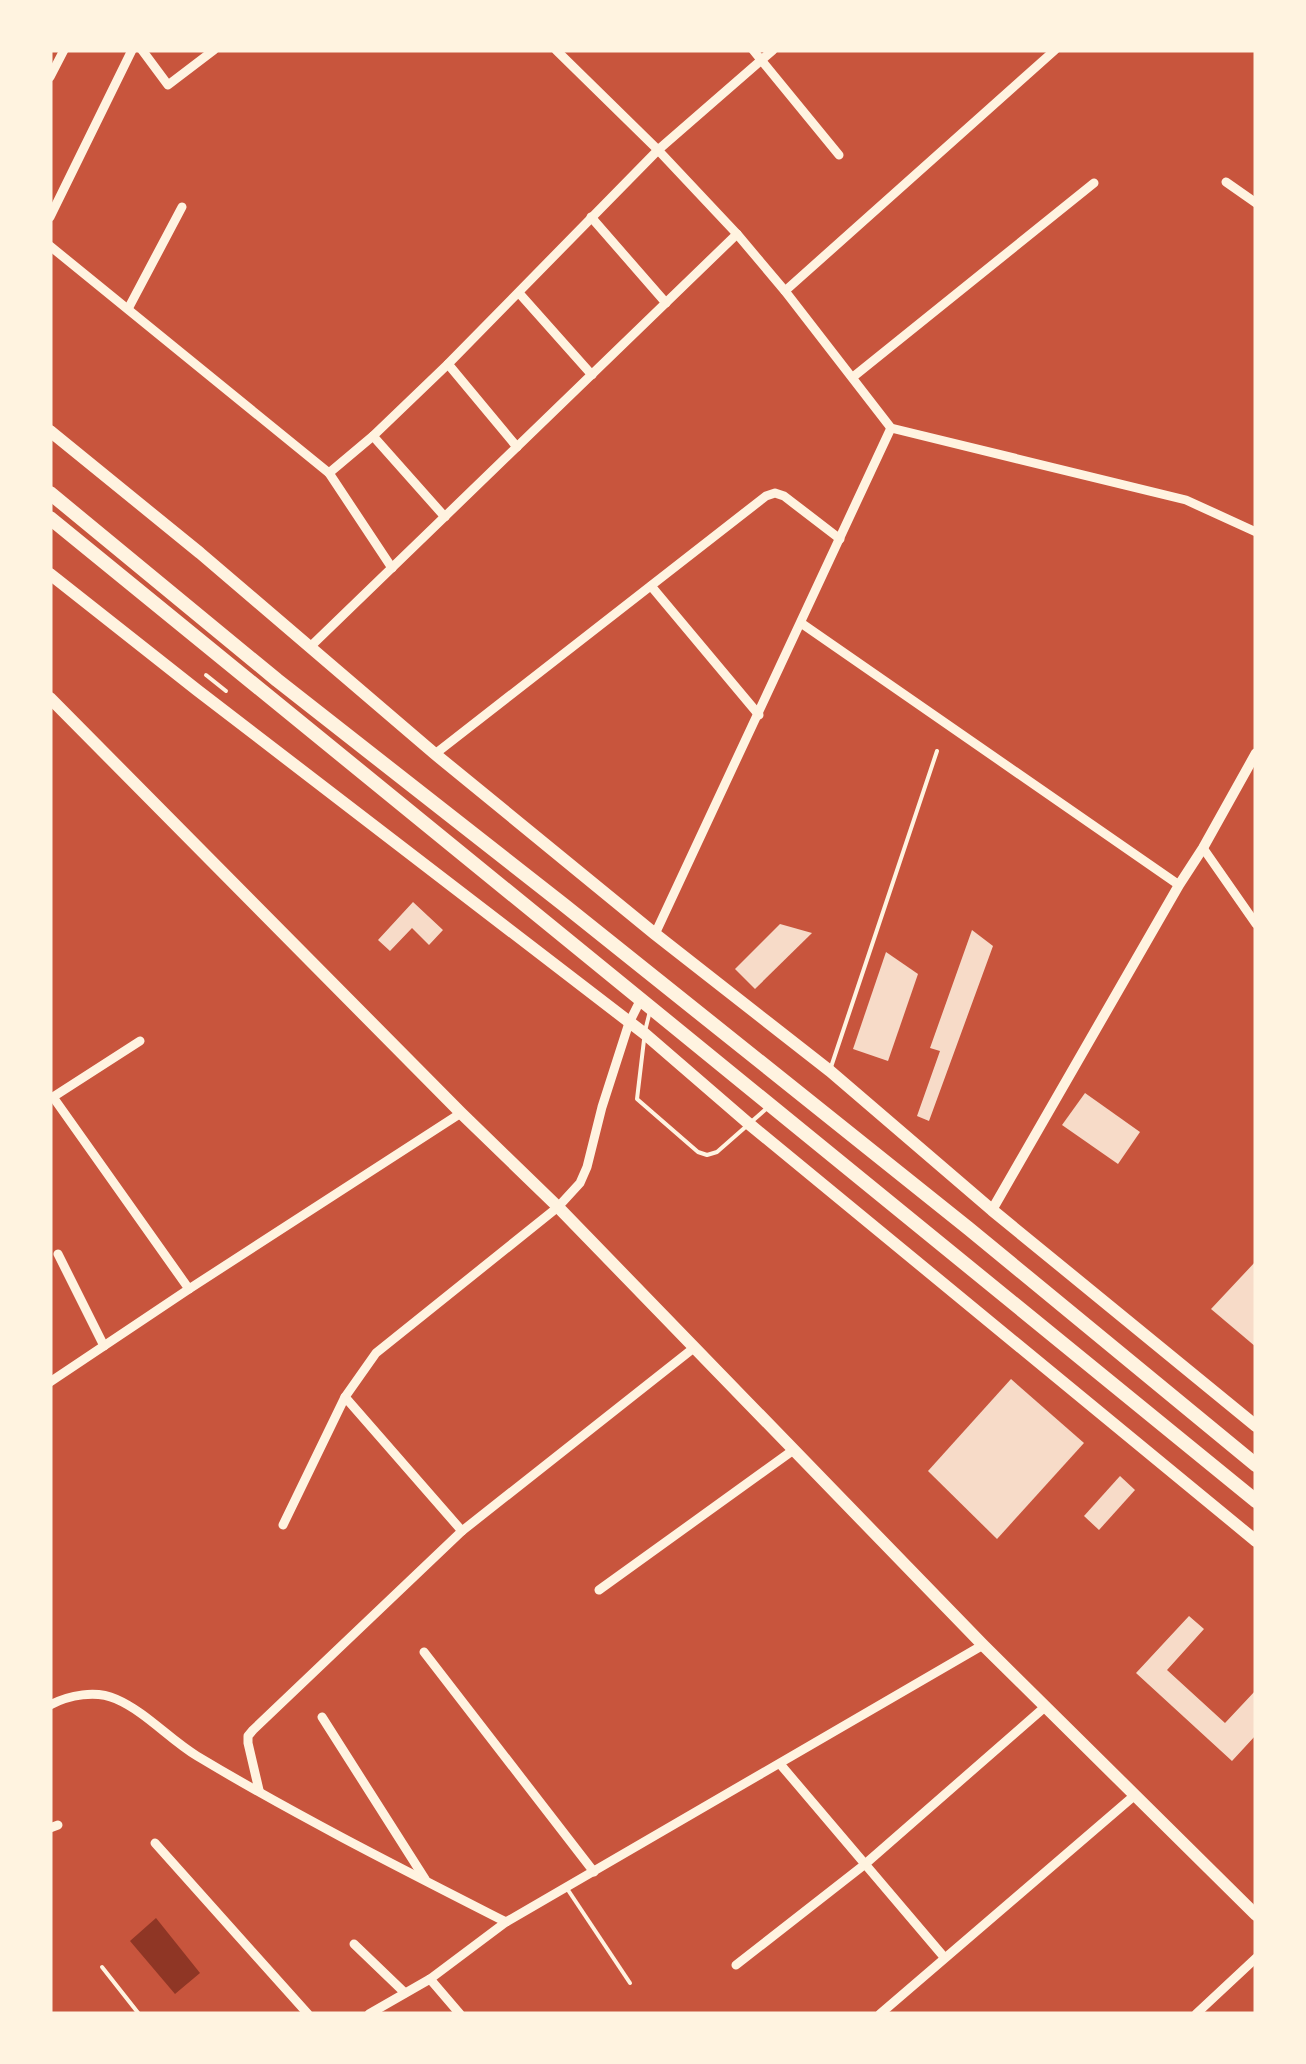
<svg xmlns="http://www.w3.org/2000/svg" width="1306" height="2064" font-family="'Libre Baskerville',serif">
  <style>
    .water { fill: #8f3625 }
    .building { fill: #f7dbc8 }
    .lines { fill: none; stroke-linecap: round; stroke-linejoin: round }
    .path { stroke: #fff3e0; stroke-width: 4 }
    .service { stroke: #fff3e0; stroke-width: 4 }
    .minor { stroke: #fff3e0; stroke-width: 9 }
    .tertiary { stroke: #fff3e0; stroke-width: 10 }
    .secondary { stroke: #fff3e0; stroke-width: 12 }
    .trunk { stroke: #fff3e0; stroke-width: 14 }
  </style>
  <rect width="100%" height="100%" fill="#c8553d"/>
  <path class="water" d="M 156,1918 L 200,1973 L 175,1994 L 130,1941 Z"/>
  <g class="building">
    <path d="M 413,902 L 443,930 L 429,945 L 412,928 L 390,951 L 378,940 Z"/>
    <path d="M 780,924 L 812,933 L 755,989 L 735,969 Z"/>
    <path d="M 972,930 L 993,946 L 929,1121 L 917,1116 L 940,1051 L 930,1048 Z"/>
    <path d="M 886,952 L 918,974 L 888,1061 L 853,1049 Z"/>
    <path d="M 1085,1093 L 1140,1132 L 1118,1164 L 1062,1125 Z"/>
    <path d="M 1256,1261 L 1256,1347 L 1211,1309 Z"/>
    <path d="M 1011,1379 L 1084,1443 L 997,1539 L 928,1471 Z"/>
    <path d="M 1120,1476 L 1135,1490 L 1099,1530 L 1084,1516 Z"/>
    <path d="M 1189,1616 L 1204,1629 L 1167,1670 L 1225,1723 L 1256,1690 L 1256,1735 L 1232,1761 L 1136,1673 Z"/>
  </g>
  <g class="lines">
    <g class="path">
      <path d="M 206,675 L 226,691"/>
      <path d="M 102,1967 L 139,2014"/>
    </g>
    <g class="service">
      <path d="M 645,1031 L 650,1011"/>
      <path d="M 644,1040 L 637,1099 L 698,1152 L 707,1155 L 717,1152 L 766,1109"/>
      <path d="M 831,1067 L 937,751"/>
      <path d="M 566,1887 L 630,1983"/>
    </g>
    <g class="minor">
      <path d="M 142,50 L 168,85 L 214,50"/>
      <path d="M 556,50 L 658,150 L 737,234 L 785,291 L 891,428 L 1186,500 L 1256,532"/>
      <path d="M 753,50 L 839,155"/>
      <path d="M 50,77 L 64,50"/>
      <path d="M 1226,182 L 1256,203"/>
      <path d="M 50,217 L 132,50"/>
      <path d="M 591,217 L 666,303"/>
      <path d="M 50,246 L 329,473 L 392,568"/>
      <path d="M 785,291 L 1055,50"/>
      <path d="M 519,293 L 592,375"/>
      <path d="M 128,309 L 182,207"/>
      <path d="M 448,364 L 517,447"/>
      <path d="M 853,377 L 1094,183"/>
      <path d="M 373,436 L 445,517"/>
      <path d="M 329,473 L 373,436 L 448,364 L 658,150 L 773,50"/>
      <path d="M 651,586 L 759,715"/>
      <path d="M 801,623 L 1179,885"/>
      <path d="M 310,647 L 737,234"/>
      <path d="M 435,754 L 766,496 L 775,493 L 784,496 L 840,539"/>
      <path d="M 1203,848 L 1256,924"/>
      <path d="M 655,934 L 891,428"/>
      <path d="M 140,1041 L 53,1097 L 189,1289"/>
      <path d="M 58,1254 L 104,1346"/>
      <path d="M 50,1382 L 189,1289 L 461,1113"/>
      <path d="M 345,1397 L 462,1531"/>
      <path d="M 283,1525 L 345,1397 L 376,1353 L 558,1207 L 580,1183 L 587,1167 L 602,1107 L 629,1023 L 641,999"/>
      <path d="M 599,1590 L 792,1451"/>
      <path d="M 424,1652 L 594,1872"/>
      <path d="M 50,1705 C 69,1695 96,1690 116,1699 C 146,1712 169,1739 197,1756 C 297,1816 402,1869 506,1922"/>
      <path d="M 322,1717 L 425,1879"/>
      <path d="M 780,1764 L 944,1957"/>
      <path d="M 259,1790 L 248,1743 L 248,1736 L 253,1730 L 462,1531 L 695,1347"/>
      <path d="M 50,1828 L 58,1825"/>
      <path d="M 155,1843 L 308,2014"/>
      <path d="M 354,1944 L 405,1993"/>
      <path d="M 736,1965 L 864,1865 L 1046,1706"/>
      <path d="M 430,1979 L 460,2014"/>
      <path d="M 369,2014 L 430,1979 L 506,1922 L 983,1645"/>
      <path d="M 880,2014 L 1135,1795"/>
      <path d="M 1196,2014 L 1256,1958"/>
    </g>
    <path class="tertiary" d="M 992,1210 L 1179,885 L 1203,848 L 1256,753"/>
    <g class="secondary">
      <path d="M 50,431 L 200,553 L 435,754 L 655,934 L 830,1071 L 992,1210 L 1256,1426"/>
      <path d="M 50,574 L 197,690 L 645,1034 L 748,1123 L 1256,1541"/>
      <path d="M 50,698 L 461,1113 L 558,1207 L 983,1645 L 1256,1915"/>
    </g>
    <g class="trunk">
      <path d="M 50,493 L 277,680 L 564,905 L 968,1228 L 1256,1465"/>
      <path d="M 50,518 L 1256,1501"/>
    </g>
  </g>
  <rect width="1306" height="2064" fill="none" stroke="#fff3e0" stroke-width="105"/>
</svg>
